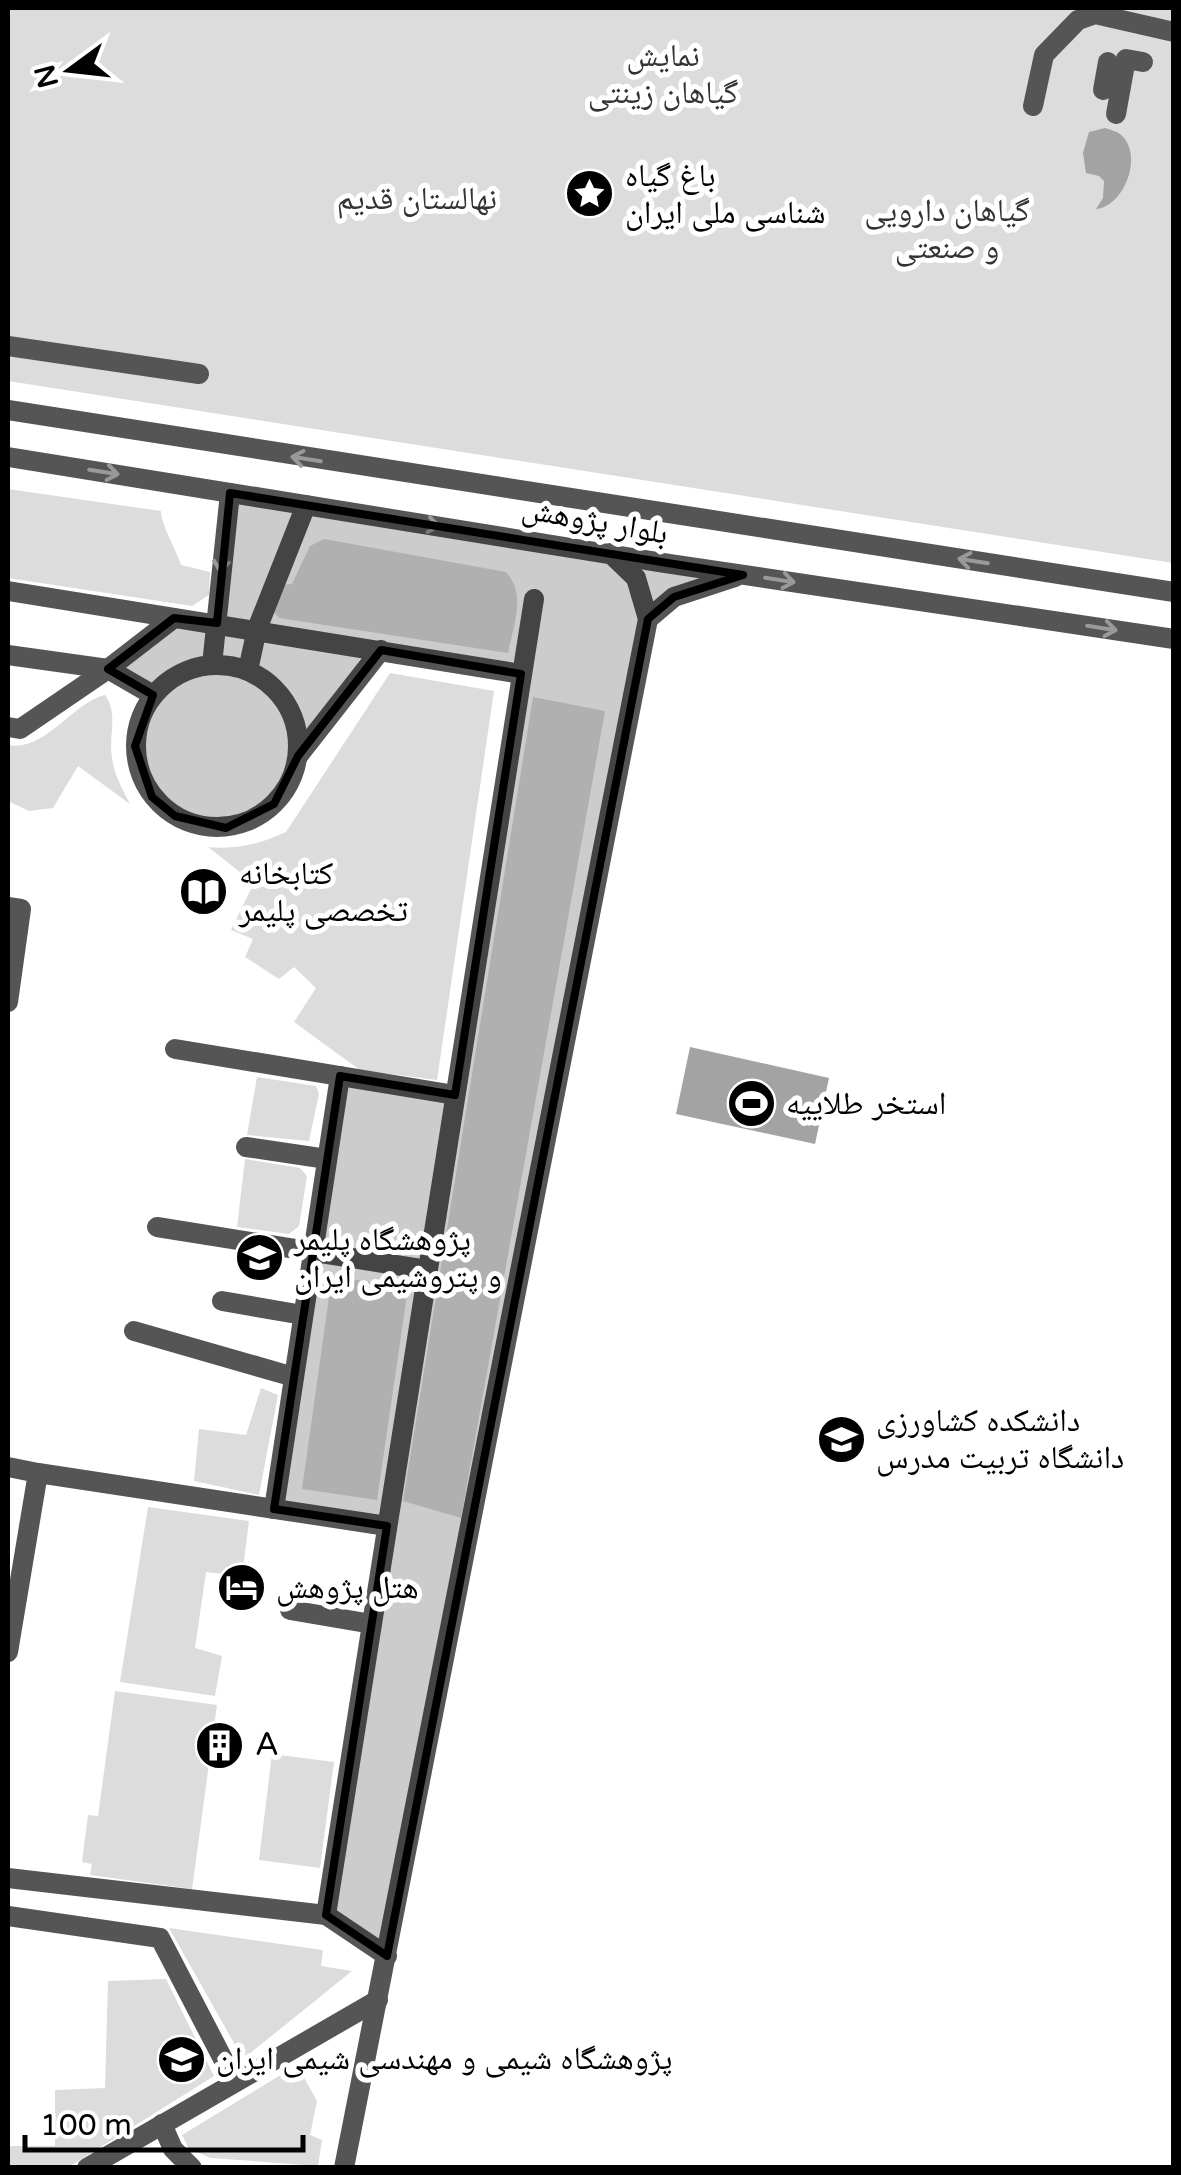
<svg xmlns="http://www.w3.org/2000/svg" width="1181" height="2175" font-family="'Varela Round','Noto Naskh Arabic',sans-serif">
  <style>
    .green { fill: #dcdcdc }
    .water { fill: #a3a3a3 }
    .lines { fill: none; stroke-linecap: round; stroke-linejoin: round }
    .minor { stroke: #555; stroke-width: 20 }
    .oneway { stroke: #999 }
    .marked { fill: #000; fill-opacity: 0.2; stroke: #000; stroke-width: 8; stroke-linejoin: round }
    .labels { text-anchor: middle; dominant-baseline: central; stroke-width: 10; stroke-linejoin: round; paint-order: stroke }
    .park-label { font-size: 32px; fill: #333; stroke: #fff }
    .poi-label { font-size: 32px; fill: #000; stroke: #fff; text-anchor: start }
    .street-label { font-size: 32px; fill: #000; stroke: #fff }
  </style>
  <rect width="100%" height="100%" fill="#fff"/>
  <g class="green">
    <path d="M 8,8 L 1173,8 L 1173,563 L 8,381 Z"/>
    <path d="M 8,489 L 161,511 C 161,525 176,549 181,565 L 210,572 L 209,595 L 192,606 L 8,578 Z"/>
    <path d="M 324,539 L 506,572 C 527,595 513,626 508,653 L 279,618 L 272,610 L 281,585 L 292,584 L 310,546 Z"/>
    <path d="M 390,673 L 494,691 L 437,1080 L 360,1070 L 294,1022 L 316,988 L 294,967 L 279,979 L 245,957 L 253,939 L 231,930 L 254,883 L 208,847 C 237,850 259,844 286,832 Z"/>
    <path d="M 105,695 C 119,715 108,735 112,758 C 114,775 123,790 130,804 L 78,766 L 53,808 L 29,811 L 8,801 L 8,745 C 45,752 72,703 105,695 Z"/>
    <path d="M 533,697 L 605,711 L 461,1518 L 403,1501 Z"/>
    <path d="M 257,1077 L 316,1086 L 319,1094 L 309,1141 L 247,1135 Z"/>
    <path d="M 245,1159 L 300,1168 L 307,1176 L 299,1226 L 289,1234 L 237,1227 Z"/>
    <path d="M 332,1276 L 408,1288 L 377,1500 L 302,1489 Z"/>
    <path d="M 261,1388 L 278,1395 L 259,1495 L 194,1481 L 199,1429 L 246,1435 Z"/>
    <path d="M 148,1507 L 249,1521 L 242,1576 L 206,1572 L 195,1648 L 222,1656 L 215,1696 L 120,1682 Z"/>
    <path d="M 115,1691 L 217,1705 L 192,1889 L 90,1875 L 92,1864 L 82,1862 L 88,1815 L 98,1816 Z"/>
    <path d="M 272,1754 L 334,1762 L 320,1868 L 259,1860 Z"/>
    <path d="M 169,1928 L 323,1950 L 321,1966 L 352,1971 L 243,2059 Z"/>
    <path d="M 166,1979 L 214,2076 L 69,2167 L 8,2167 L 8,2146 L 55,2146 L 55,2090 L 105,2088 L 108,1981 Z"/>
    <path d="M 297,2065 L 317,2101 L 310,2135 L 322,2140 L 318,2166 L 211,2158 L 189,2149 L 182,2135 Z"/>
  </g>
  <g class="water">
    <path d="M 1105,128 C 1108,129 1118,132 1120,134 C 1145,154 1124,207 1096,209 L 1103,198 L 1104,181 L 1099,176 L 1086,173 L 1083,153 L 1089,132 Z"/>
    <path d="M 690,1047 L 829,1078 L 815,1144 L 676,1114 Z"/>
  </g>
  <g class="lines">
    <g class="minor">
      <path d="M 1103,90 L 1108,62"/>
      <path d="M 1033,106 L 1044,55 L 1078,20 L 1095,14 L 1174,32"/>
      <path d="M 1116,114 L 1126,59 L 1143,62"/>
      <path d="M 8,346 L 199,374"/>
      <path d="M 8,410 L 1174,592"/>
      <path d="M 8,457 L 664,563 L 1174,639"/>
      <path d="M 8,591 L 521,674"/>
      <path d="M 648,619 L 674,597 L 735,577"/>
      <path d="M 8,655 L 108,669"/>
      <circle cx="217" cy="746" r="81"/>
      <path d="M 212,665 L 230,493"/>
      <path d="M 248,670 L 257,629 L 306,505"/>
      <path d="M 153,695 L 108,669 L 174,618"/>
      <path d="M 8,727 L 20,729 L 108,669"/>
      <path d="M 298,756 L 381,650"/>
      <path d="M 8,907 L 21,909 L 8,1002"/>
      <path d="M 175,1049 L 455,1095"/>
      <path d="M 246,1147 L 327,1159"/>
      <path d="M 157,1227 L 427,1270"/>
      <path d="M 222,1301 L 303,1315"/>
      <path d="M 134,1331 L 294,1377"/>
      <path d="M 8,1467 L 38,1473 L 8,1652"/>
      <path d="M 38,1473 L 387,1526"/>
      <path d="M 274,1509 L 340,1076"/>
      <path d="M 290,1610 L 372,1624"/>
      <path d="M 8,1878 L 326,1915 L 387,1956"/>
      <path d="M 326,1915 L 534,599"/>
      <path d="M 8,1916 L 160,1938 L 235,2082"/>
      <path d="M 162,2124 L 173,2149 L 192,2168"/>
      <path d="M 87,2168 L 378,2000"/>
      <path d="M 344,2168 L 648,619 L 636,578 L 610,553"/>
    </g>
  </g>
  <defs><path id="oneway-shaft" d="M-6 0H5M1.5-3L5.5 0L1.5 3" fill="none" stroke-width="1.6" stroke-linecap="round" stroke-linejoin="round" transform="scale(2.5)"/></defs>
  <g class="oneway">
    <use href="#oneway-shaft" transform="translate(306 459) rotate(-171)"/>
    <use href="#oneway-shaft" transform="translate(104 472) rotate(9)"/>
    <use href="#oneway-shaft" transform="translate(425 524) rotate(9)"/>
    <use href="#oneway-shaft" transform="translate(222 558) rotate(96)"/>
    <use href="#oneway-shaft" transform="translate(973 561) rotate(-171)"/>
    <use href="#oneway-shaft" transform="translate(780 580) rotate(9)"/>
    <use href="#oneway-shaft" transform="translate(1102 628) rotate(9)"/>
  </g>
  <path class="marked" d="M 230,493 L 743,575 L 674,597 L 648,619 L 387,1956 L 326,1915 L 387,1526 L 274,1509 L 340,1076 L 455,1095 L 521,674 L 381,650 L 298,756 L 274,804 L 226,828 L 175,816 L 152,797 L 135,746 L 153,695 L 108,669 L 174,618 L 217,623 Z"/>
  <defs>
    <symbol id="sight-disc" viewBox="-11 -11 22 22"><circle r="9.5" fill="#000" stroke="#fff"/><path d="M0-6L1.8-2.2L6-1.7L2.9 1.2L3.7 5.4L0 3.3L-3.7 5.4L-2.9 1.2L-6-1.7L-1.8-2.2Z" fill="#fff"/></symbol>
    <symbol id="library-disc" viewBox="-11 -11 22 22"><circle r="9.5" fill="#000" stroke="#fff"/><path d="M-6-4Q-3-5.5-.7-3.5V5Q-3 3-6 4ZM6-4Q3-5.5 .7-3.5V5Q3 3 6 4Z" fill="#fff"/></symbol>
    <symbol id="stadium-disc" viewBox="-11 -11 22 22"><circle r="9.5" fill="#000" stroke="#fff"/><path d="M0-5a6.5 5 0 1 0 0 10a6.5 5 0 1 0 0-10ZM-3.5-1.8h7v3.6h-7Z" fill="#fff"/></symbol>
    <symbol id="university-disc" viewBox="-11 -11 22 22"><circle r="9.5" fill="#000" stroke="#fff"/><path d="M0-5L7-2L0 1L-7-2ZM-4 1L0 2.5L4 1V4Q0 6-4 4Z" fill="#fff"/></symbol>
    <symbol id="hotel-disc" viewBox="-11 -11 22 22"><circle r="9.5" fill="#000" stroke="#fff"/><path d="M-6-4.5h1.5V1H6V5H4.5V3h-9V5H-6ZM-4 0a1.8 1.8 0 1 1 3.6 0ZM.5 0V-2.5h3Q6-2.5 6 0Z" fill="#fff"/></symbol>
    <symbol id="building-disc" viewBox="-11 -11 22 22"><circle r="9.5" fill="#000" stroke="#fff"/><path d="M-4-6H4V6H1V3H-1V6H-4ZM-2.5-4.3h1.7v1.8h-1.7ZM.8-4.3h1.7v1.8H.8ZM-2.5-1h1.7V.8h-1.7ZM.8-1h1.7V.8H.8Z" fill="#fff"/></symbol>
  </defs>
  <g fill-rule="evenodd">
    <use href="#sight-disc" x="562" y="166" width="55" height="55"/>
    <use href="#library-disc" x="176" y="864" width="55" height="55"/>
    <use href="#stadium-disc" x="724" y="1076" width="55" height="55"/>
    <use href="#university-disc" x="232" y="1230" width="55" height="55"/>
    <use href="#university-disc" x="814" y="1412" width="55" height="55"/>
    <use href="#hotel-disc" x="214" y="1560" width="55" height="55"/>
    <use href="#building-disc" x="192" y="1718" width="55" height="55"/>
    <use href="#university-disc" x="154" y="2032" width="55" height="55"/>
  </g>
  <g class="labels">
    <g class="park-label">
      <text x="663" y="56">نمایش<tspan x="663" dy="37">گیاهان زینتی</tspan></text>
      <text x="417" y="199">نهالستان قدیم</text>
      <text x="947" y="211">گیاهان دارویی<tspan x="947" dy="37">و صنعتی</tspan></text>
    </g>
    <g class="poi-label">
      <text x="625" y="176">باغ گیاه‌<tspan x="625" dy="37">شناسی ملی ایران</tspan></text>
      <text x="239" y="874">کتابخانه<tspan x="239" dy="37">تخصصی پلیمر</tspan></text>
      <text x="786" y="1104">استخر طلاییه</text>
      <text x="294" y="1240">پژوهشگاه پلیمر<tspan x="294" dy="37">و پتروشیمی ایران</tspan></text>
      <text x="876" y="1421">دانشکده کشاورزی<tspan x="876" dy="37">دانشگاه تربیت مدرس</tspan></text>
      <text x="276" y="1588">هتل پژوهش</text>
      <text x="255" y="1745">A</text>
      <text x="216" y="2059">پژوهشگاه شیمی و مهندسی شیمی ایران</text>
    </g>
    <g class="street-label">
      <text transform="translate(595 521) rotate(10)">بلوار پژوهش</text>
    </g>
  </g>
  <rect width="1181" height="2175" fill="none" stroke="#000000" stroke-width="20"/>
  <g transform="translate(70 70) rotate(255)" stroke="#ffffff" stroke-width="8" paint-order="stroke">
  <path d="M0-8L18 38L0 25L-18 38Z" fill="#000000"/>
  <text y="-15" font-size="28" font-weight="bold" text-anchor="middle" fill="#000000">N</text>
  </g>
  <path d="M25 2135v15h278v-15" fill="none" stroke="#000000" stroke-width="5"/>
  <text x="40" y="2135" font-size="30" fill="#000000" stroke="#ffffff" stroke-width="8" paint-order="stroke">100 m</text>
</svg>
